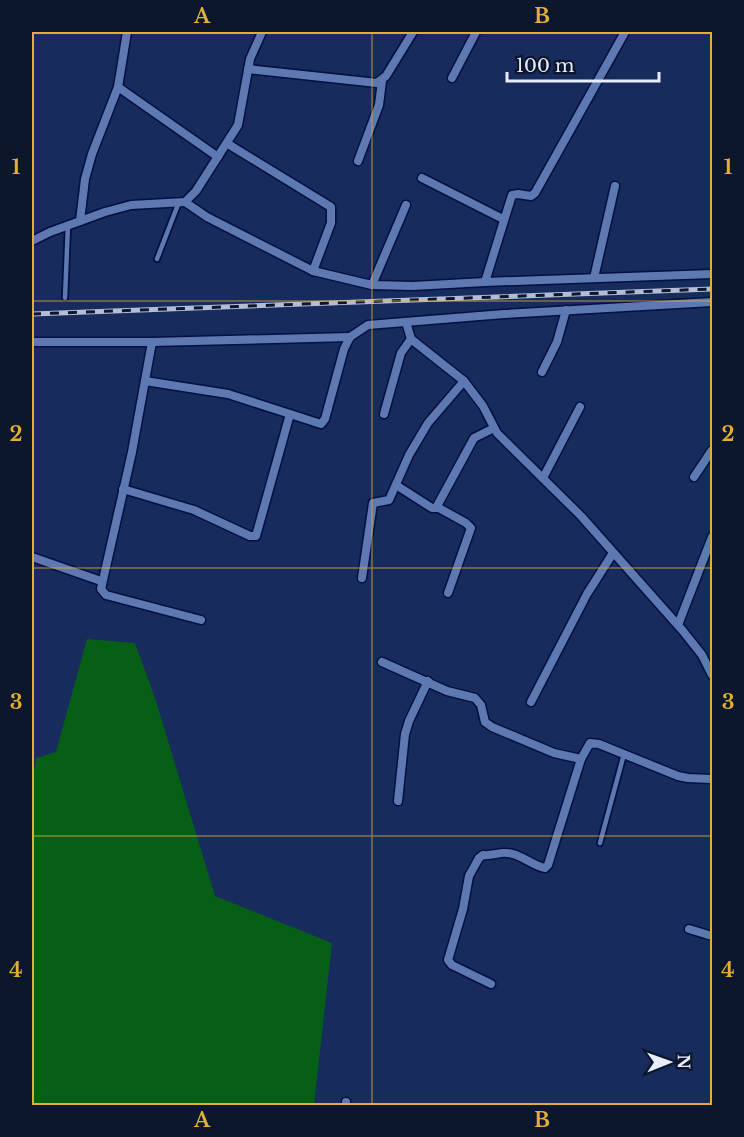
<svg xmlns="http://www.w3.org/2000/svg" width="744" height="1137" font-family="'Libre Baskerville',serif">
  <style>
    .water { fill: #075f17 }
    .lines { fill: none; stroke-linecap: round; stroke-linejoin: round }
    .service-casing { stroke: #031041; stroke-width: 8 }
    .minor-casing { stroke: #031041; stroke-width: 11 }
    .service { stroke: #5e78b1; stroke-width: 4.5 }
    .minor { stroke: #5e78b1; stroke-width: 8 }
    .rail-casing { stroke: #b4bdd4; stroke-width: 5 }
    .rail { stroke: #0c162c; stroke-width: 3; stroke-dasharray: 9; stroke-linecap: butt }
    .grid { fill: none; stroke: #e2af34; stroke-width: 1.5; stroke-opacity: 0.55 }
    .neatline { fill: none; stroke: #e2af34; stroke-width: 2 }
    .grid-label { font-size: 20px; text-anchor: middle; font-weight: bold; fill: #e2af34 }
  </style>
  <rect width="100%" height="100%" fill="#172b5d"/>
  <path class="water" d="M 87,639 L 135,643 L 156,701 L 215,896 L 332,943 L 314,1105 L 32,1105 L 32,784 L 36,758 L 56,752 Z"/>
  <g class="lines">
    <defs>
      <g id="service">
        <path d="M 157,259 L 179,202"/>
        <path d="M 65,298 L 68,225"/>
        <path d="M 600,843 L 624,754"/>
      </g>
      <g id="minor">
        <path d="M 248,69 L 377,83 L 386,76 L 413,32"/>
        <path d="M 452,78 L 476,32"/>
        <path d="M 118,87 L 218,157"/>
        <path d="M 228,144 L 331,207 L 331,223 L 313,271"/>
        <path d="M 358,161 L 379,105 L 382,81"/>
        <path d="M 422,178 L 503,219"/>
        <path d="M 185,202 L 207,217 L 313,271 L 372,285 L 413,286 L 485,282 L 712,274"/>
        <path d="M 80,221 L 85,179 L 92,154 L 118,87 L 127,32"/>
        <path d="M 32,241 L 50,232 L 105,212 L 131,205 L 185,202 L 196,191 L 238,125 L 250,59 L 262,32"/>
        <path d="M 594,278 L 615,186"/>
        <path d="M 485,282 L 512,195 L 518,194 L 531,196 L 535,193 L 625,32"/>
        <path d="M 372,285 L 406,205"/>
        <path d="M 406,322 L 411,339 L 464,381 L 483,406 L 497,433 L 581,516 L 683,631 L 702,655 L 712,675"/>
        <path d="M 32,342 L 152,342 L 350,337"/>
        <path d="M 152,342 L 132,452 L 101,589 L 106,595 L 201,620"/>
        <path d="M 542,372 L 557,342 L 566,310"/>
        <path d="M 145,381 L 228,394 L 321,424 L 325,419 L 344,349 L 350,337 L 368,325 L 504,314 L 712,302"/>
        <path d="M 384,414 L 401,353 L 411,339"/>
        <path d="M 694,477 L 712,450"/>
        <path d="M 543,478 L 580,407"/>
        <path d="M 396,485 L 432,508 L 436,508 L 474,438 L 494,428"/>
        <path d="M 123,489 L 194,510 L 250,536 L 256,536 L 290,414"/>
        <path d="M 437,507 L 466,523 L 471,528 L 448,593"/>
        <path d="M 32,557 L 101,581"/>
        <path d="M 362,578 L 373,503 L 389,500 L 409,455 L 428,423 L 464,381"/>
        <path d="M 678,625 L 712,537"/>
        <path d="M 382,662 L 447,691 L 475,698 L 481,705 L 485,722 L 492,727 L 554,753 L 581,759"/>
        <path d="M 531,702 L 587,594 L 613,553"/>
        <path d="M 398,801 L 405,734 L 409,721 L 428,681"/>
        <path d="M 689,929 L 712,936"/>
        <path d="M 491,984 L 452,965 L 448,960 L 463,909 L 469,876 L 479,858 L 483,855 C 493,856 499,852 507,853 C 520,853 532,866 545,868 L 548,865 L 581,759 L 590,743 L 599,744 L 678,776 L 688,778 L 712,779"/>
        <path d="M 346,1106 L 346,1102"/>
      </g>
    </defs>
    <use href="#service" class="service-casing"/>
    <use href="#minor" class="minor-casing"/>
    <use href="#service" class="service"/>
    <use href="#minor" class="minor"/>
    <defs>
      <path id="rail" d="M 32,314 L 712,289"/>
    </defs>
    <use href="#rail" class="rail-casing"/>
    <use href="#rail" class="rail"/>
  </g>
  <path class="grid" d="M 372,32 L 372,1106M 32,301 L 712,301M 32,568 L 712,568M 32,836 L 712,836"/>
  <rect width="744" height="1137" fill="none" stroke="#0c162c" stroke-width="66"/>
  <g transform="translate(669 1062) rotate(89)" stroke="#0c162c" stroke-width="4.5" paint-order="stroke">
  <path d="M0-4.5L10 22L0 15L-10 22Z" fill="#e7edfa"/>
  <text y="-9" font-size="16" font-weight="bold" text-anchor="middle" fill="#e7edfa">N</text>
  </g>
  <path d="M507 72v9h152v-9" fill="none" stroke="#e7edfa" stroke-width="3"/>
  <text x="516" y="72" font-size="18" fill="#e7edfa" stroke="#0c162c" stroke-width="4.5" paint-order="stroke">100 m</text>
  <rect x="33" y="33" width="678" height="1071" class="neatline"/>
  <g class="grid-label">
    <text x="202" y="23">A</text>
    <text x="542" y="23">B</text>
    <text x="16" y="174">1</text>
    <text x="728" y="174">1</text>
    <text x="16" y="441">2</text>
    <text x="728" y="441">2</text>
    <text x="16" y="709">3</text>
    <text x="728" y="709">3</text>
    <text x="16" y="977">4</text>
    <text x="728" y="977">4</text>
    <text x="202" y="1127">A</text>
    <text x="542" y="1127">B</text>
  </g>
</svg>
